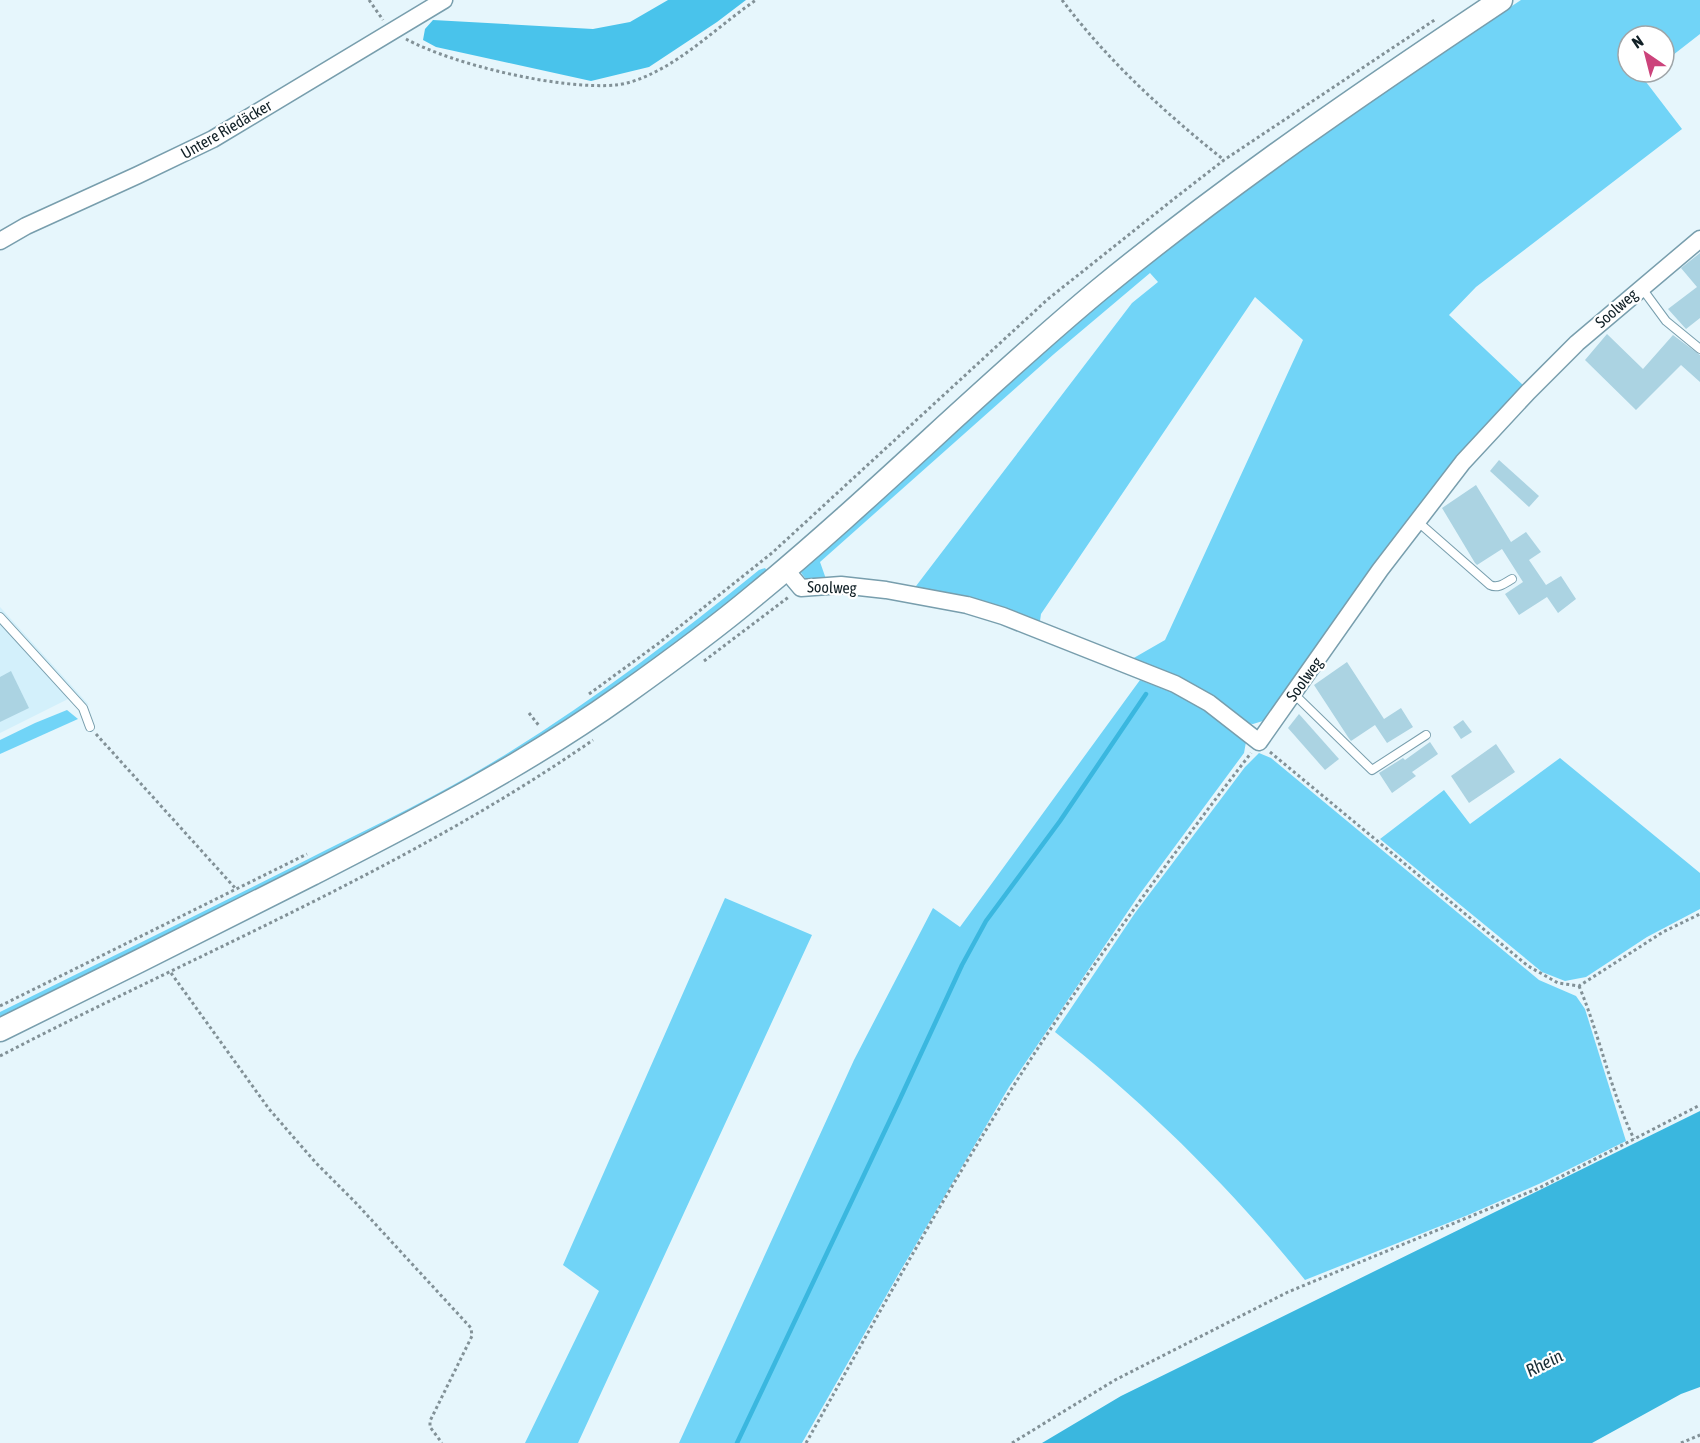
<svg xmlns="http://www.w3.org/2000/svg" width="1700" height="1443" font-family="'Asap Condensed',sans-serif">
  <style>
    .built { fill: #d3f0fb }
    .green { fill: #71d4f7 }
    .forest { fill: #49c3eb }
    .water { fill: #3ab7df }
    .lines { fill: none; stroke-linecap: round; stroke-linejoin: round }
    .stream { stroke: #3ab7df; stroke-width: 4.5 }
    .building { fill: #abd3e2 }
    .service-casing { stroke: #789ead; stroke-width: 10 }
    .minor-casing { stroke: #789ead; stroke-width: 19 }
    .secondary-casing { stroke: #789ead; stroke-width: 25 }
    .path { stroke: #829197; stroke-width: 3; stroke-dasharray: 3 3; stroke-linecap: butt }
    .service { stroke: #fff; stroke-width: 8 }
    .minor { stroke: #fff; stroke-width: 16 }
    .secondary { stroke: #fff; stroke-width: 22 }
    .labels { text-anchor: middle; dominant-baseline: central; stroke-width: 4.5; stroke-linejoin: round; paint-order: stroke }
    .street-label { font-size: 16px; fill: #101f25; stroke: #fff }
    .water-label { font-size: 18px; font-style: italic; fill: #192e36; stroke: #fff }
  </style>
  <rect width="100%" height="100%" fill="#e6f6fc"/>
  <path class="built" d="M 0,607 L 89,705 L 68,699 L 0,733 Z"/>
  <g class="green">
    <path d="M 1521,0 L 1700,0 L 1700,34 L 1664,62 L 1664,36 L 1628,36 L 1628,72 L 1651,72 L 1643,78 L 1682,129 L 1476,287 L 1449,315 L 1524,386 L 1266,720 L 1253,724 L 1243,723 L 1132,659 L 1165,640 L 1303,340 L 1255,297 L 1041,614 L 1040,621 L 1036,623 L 913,590 L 1132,303 L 1158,282 L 1150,273 L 1054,354 L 820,562 L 826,579 L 808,582 L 799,570 L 1025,366 L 1194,225 L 1349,114 Z"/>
    <path d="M 765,568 L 768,572 L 667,654 L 491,771 L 0,1020 L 0,1012 C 109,958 218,905 326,850 C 384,821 443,793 498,759 C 591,703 676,637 759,570 Z"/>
    <path d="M 1140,680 L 1171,692 L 1195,704 L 1243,737 L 1246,742 L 1244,753 L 1139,895 L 1009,1087 L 898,1275 L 802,1443 L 679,1443 L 854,1060 L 933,908 L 960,927 Z"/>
    <path d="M 67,710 L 78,719 L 0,754 L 0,740 L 35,723 Z"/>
    <path d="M 1259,753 L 1271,758 L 1539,980 L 1576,996 L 1585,1009 L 1626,1141 L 1541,1183 L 1468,1215 L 1305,1280 C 1232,1189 1146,1104 1055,1032 L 1135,913 L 1245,767 Z"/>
    <path d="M 1560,758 L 1700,873 L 1700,909 L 1647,937 L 1586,977 L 1565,981 L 1542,972 L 1380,839 L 1444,790 L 1470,824 Z"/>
    <path d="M 725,898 L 812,935 L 578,1443 L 525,1443 L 599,1291 L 563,1265 Z"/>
  </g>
  <path class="forest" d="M 668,0 L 746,0 L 717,22 L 649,67 L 591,81 L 436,47 L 423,40 L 425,29 L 433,20 L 593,29 L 630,22 Z"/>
  <path class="water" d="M 1700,1111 L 1700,1387 L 1681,1394 L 1592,1443 L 1042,1443 L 1121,1396 Z"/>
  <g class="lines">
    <path class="stream" d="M 737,1443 L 899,1101 L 962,965 L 986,921 L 1060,821 L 1146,694"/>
  </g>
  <g class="building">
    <path d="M 1700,253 L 1700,318 L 1686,329 L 1668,309 L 1697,287 L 1681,268 Z"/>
    <path d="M 1607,334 L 1643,369 L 1673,335 L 1700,355 L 1700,382 L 1681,365 L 1636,410 L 1585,360 Z"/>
    <path d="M 1499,460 L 1539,496 L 1529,507 L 1490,471 Z"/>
    <path d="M 1476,485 L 1511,542 L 1526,532 L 1541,552 L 1529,560 L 1546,585 L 1561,576 L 1576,599 L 1558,613 L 1547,597 L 1519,615 L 1505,594 L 1523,582 L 1502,549 L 1477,565 L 1475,563 L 1442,508 Z"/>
    <path d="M 1347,662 L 1384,719 L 1401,708 L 1413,727 L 1387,743 L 1375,725 L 1351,741 L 1348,737 L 1314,685 Z"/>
    <path d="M 11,671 L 29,708 L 0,722 L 0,677 Z"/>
    <path d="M 1299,714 L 1339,759 L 1325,770 L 1288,728 Z"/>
    <path d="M 1463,720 L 1472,732 L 1461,739 L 1453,727 Z"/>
    <path d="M 1430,742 L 1438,754 L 1412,772 L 1416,776 L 1392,793 L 1379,773 L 1403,758 L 1405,760 Z"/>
    <path d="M 1496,744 L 1515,772 L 1469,803 L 1451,776 Z"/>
  </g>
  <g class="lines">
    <defs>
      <g id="service">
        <path d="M 1641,287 L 1666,321 L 1700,349"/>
        <path d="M 1417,521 L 1490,585 C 1498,589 1505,583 1512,579"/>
        <path d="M 0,617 L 83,708 L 90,727"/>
        <path d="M 1294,694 L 1372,770 L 1426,735"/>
      </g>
      <g id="minor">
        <path d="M 0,241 L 26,226 L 138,175 L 213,139 L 444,0"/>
        <path d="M 785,569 L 801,588 L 841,585 L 886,590 L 967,605 L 1003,616 L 1175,684 L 1209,703 L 1259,742 L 1380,570 L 1463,462 L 1528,392 L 1577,343 L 1700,239"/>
      </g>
      <path id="secondary" d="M 0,1030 C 104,979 209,926 312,874 C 419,819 525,765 623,695 C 668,663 712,631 755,595 C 873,498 981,388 1099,290 C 1227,185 1363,92 1501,0"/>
    </defs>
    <use href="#service" class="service-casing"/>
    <use href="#minor" class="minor-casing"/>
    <use href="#secondary" class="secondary-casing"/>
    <g class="path">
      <path d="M 369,0 L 383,20"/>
      <path d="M 1062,0 C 1109,62 1164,112 1224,160"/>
      <path d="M 406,39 C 454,65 561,90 616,85 C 627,84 641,79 651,74 C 689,56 721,24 756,0"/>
      <path d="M 704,661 L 790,596"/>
      <path d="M 589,694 L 659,643 L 772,553 L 1048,299 L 1175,198 L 1224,160 L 1436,19"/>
      <path d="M 529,713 L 540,727"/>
      <path d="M 96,734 L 236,889"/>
      <path d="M 1270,752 L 1528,966 L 1558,983 L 1579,986 L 1663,932 L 1700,914"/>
      <path d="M 171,973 L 269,1109 L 316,1163 L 355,1202 L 471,1328 L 472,1336 L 430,1421 L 430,1427 L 442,1443"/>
      <path d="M 1579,986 C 1600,1036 1610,1090 1634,1139"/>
      <path d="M 0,1006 L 307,854"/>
      <path d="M 0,1056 C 200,952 407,869 593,740"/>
      <path d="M 806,1443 C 872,1326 937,1207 1009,1093 C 1083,976 1166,863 1251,753"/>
      <path d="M 1012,1443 L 1115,1380 L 1288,1292 L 1539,1188 L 1700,1105"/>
      <path d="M 1681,1443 L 1700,1435"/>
    </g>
    <use href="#service" class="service"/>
    <use href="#minor" class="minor"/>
    <use href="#secondary" class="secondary"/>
  </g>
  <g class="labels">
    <g class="street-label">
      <text transform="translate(226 129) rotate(-30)">Untere Riedäcker</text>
      <text transform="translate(1616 308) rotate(-41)">Soolweg</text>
      <text transform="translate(832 587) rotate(2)">Soolweg</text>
      <text transform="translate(1304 679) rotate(-54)">Soolweg</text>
    </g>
    <g class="water-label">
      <text transform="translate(1544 1363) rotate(-27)">Rhein</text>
    </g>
  </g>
  <g transform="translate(1646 54) rotate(325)"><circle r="28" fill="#ffffff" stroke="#9fa5a8" stroke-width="1.5"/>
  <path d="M0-4.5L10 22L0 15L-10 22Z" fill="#cc437b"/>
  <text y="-9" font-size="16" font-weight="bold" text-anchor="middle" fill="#101f25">N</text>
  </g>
</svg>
